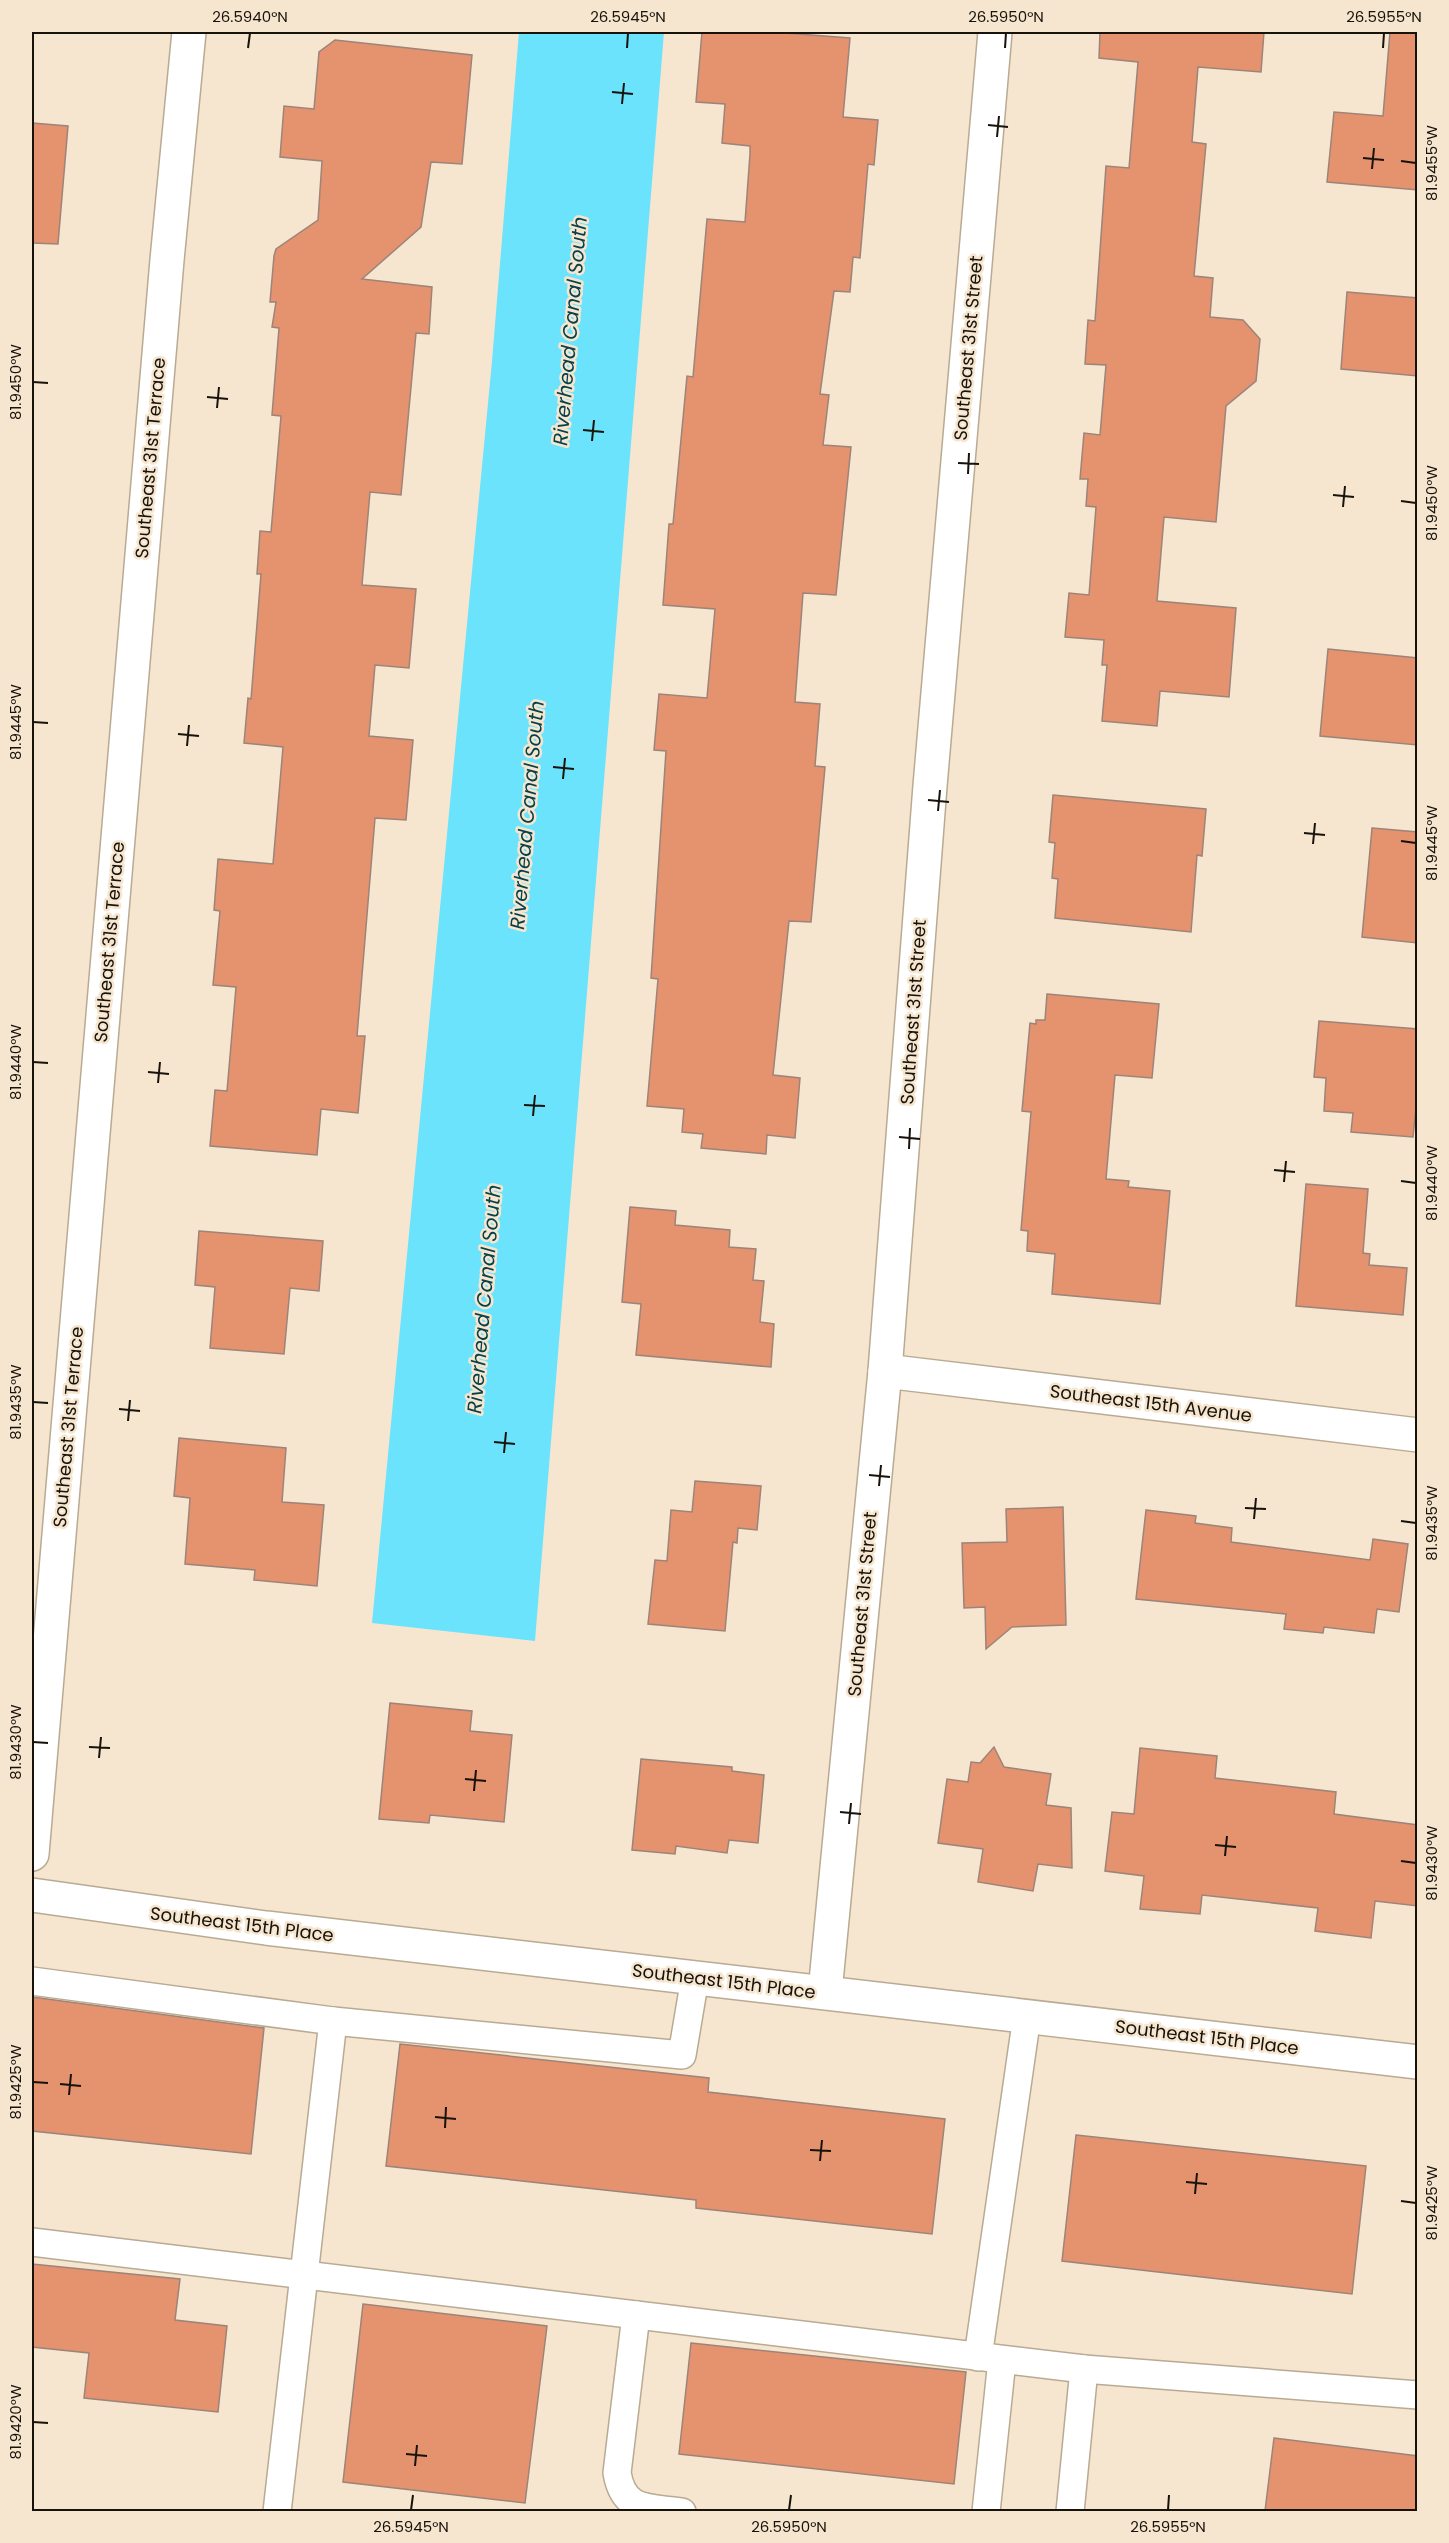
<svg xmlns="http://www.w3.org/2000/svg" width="1449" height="2543" font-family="Poppins,sans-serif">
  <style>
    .water { fill: #6be3fd }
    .building { fill: #e5926e; stroke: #9d847a; stroke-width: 1.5 }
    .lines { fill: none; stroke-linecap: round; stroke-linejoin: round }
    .lane-casing { stroke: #b9aa94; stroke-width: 30 }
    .street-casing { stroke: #b9aa94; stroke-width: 36 }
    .lane { stroke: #fff; stroke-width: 27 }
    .street { stroke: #fff; stroke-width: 33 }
    .ticks { fill: none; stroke: #17120a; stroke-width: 2 }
    .labels { text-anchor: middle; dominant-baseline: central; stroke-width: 5; stroke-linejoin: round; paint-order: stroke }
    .street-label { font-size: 18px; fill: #17120a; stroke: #f6e6cf }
    .water-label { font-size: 20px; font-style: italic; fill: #06404a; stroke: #f6e6cf }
    .neatline { fill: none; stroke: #17120a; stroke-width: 2 }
    .ticks-label { font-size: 15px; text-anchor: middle; fill: #17120a }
  </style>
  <rect width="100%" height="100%" fill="#f6e6cf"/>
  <path class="water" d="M 519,32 L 664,32 L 535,1641 L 372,1623 L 492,361 Z"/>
  <g class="building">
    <path d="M 702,32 L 772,32 L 850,38 L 843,117 L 878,120 L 874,165 L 868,164 L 860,258 L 853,257 L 850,292 L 834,291 L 820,394 L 829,395 L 823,445 L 851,447 L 836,595 L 803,593 L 795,702 L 820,704 L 815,766 L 825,767 L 811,922 L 789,921 L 773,1075 L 800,1078 L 795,1138 L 767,1135 L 766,1154 L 701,1148 L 703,1134 L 682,1132 L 684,1109 L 647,1106 L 658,979 L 651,978 L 666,751 L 654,750 L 659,694 L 707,698 L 715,609 L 663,605 L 669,524 L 673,524 L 687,376 L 693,377 L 707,219 L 745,222 L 750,154 L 750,146 L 722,143 L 725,104 L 696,102 Z"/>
    <path d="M 1100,32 L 1264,32 L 1261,72 L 1198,67 L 1192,142 L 1206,144 L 1194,276 L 1213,278 L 1210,317 L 1243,320 L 1260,339 L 1256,381 L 1226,406 L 1216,522 L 1164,517 L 1157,601 L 1236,608 L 1229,697 L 1160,691 L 1157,726 L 1102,721 L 1107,665 L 1102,665 L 1104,640 L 1065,637 L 1069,593 L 1089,595 L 1096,507 L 1086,506 L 1088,479 L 1080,479 L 1084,433 L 1100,435 L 1106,365 L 1085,364 L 1088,320 L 1095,321 L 1106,166 L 1129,168 L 1138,62 L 1099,58 Z"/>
    <path d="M 1390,32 L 1418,32 L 1418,190 L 1327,182 L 1334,112 L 1383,116 Z"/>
    <path d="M 335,40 L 472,55 L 462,164 L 431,162 L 421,227 L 362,279 L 432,287 L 429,334 L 416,333 L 401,495 L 370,492 L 362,585 L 416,589 L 409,668 L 375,665 L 369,736 L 413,740 L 406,820 L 375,818 L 357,1036 L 365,1036 L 358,1113 L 321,1109 L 317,1155 L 210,1146 L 215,1090 L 227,1091 L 236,987 L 213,985 L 220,911 L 214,910 L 218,859 L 273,864 L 283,747 L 244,743 L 248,698 L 251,699 L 261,574 L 257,574 L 260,531 L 271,532 L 281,416 L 272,415 L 279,328 L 272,327 L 276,302 L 270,302 L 274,256 L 276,249 L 318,220 L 322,161 L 280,157 L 284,106 L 314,109 L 319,52 Z"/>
    <path d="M 32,123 L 68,126 L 58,244 L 32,243 Z"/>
    <path d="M 1347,292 L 1418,298 L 1418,376 L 1341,369 Z"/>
    <path d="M 1328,649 L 1418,658 L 1418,745 L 1320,736 Z"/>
    <path d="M 1053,795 L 1206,809 L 1202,856 L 1197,855 L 1191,932 L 1055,918 L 1058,879 L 1052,878 L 1055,843 L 1049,842 Z"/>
    <path d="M 1372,828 L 1418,832 L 1418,943 L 1362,937 Z"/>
    <path d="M 1047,994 L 1159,1004 L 1152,1078 L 1115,1075 L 1106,1179 L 1129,1181 L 1128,1187 L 1170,1191 L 1160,1304 L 1052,1294 L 1055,1254 L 1027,1251 L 1028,1231 L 1021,1230 L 1031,1112 L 1022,1111 L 1030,1023 L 1036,1024 L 1036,1020 L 1045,1020 Z"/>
    <path d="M 1319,1021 L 1418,1029 L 1418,1089 L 1413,1137 L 1351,1132 L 1353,1113 L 1324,1111 L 1326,1078 L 1314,1077 Z"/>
    <path d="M 1306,1184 L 1368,1189 L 1363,1253 L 1370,1254 L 1369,1265 L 1407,1268 L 1403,1315 L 1296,1306 Z"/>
    <path d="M 630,1207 L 676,1211 L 675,1225 L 730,1230 L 729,1247 L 756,1249 L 753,1280 L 764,1281 L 760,1322 L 774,1324 L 771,1367 L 636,1355 L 641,1304 L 622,1302 Z"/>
    <path d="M 199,1231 L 323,1241 L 319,1291 L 290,1288 L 284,1354 L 210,1348 L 215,1287 L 195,1285 Z"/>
    <path d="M 179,1438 L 286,1448 L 282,1502 L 324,1505 L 317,1586 L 254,1580 L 255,1570 L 185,1564 L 190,1498 L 174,1496 Z"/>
    <path d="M 695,1481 L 761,1486 L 757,1530 L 738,1528 L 737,1543 L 733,1542 L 725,1631 L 648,1624 L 655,1560 L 667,1561 L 671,1510 L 692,1512 Z"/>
    <path d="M 1063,1507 L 1066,1625 L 1012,1627 L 986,1649 L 985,1607 L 964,1608 L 962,1543 L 1007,1542 L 1006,1509 Z"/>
    <path d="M 1146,1510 L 1196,1516 L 1195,1523 L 1232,1528 L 1231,1542 L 1370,1560 L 1373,1539 L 1408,1544 L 1399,1612 L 1377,1609 L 1374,1633 L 1324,1627 L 1323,1633 L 1284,1629 L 1286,1614 L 1136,1599 Z"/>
    <path d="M 390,1703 L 472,1711 L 470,1731 L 512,1735 L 504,1822 L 430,1815 L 429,1823 L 379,1819 Z"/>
    <path d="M 994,1747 L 1004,1767 L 1051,1774 L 1046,1805 L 1071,1808 L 1072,1868 L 1038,1864 L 1033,1891 L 978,1882 L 983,1849 L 938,1843 L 947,1779 L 968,1782 L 971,1762 L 980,1763 Z"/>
    <path d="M 1140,1748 L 1217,1756 L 1215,1778 L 1336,1792 L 1334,1814 L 1418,1825 L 1418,1906 L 1375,1901 L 1371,1938 L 1315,1931 L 1318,1908 L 1202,1895 L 1200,1914 L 1140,1909 L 1144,1876 L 1105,1871 L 1112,1812 L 1134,1814 Z"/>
    <path d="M 641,1759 L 732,1767 L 732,1771 L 764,1775 L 758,1843 L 729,1840 L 727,1853 L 676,1846 L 675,1854 L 632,1850 Z"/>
    <path d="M 32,1997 L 264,2028 L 251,2154 L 32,2131 Z"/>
    <path d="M 400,2044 L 709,2078 L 708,2092 L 945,2119 L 932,2234 L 696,2208 L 696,2200 L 386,2166 Z"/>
    <path d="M 1076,2135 L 1366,2166 L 1352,2294 L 1062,2261 Z"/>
    <path d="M 32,2264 L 180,2279 L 175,2320 L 227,2326 L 218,2412 L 84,2398 L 89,2353 L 32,2347 Z"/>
    <path d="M 363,2304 L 547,2326 L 525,2503 L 343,2482 Z"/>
    <path d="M 691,2343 L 966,2372 L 954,2484 L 679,2454 Z"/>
    <path d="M 1274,2438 L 1418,2456 L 1418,2511 L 1265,2511 Z"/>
  </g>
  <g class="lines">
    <defs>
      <g id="lane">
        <path d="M 32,1981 L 333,2021 L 277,2512"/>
        <path d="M 333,2021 L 682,2055 L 695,1978"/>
        <path d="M 32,2242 L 1084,2369 L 1418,2395"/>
        <path d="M 636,2315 L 617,2473 C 624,2513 649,2507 682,2512"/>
        <path d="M 978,2357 L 1027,2016"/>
        <path d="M 986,2512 L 1002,2360"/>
        <path d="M 1070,2512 L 1084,2369"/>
      </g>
      <g id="street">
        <path d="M 885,1371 L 1418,1435"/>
        <path d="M 32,1854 L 167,260 L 189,32"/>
        <path d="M 32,1895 L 266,1928 L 1418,2062"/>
        <path d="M 825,1992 L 885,1371 L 930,786 L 995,32"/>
      </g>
    </defs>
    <use href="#lane" class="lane-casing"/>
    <use href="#street" class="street-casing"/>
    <use href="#lane" class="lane"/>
    <use href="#street" class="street"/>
  </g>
  <path class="ticks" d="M 248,48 L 250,33M 627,48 L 628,33M 1005,48 L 1006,33M 1383,48 L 1384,33M 612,92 L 633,94M 622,104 L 624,83M 988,125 L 1008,127M 997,137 L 999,116M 1363,158 L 1384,160M 1401,161 L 1416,163M 1372,169 L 1374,148M 33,382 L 48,383M 207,397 L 228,399M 217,408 L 219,387M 583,430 L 604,432M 592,441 L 594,420M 958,463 L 979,464M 968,474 L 969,453M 1333,495 L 1354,497M 1401,501 L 1416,503M 1343,507 L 1345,486M 33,722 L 48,723M 178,734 L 199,736M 187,746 L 189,725M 553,767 L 574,769M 563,779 L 565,758M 928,800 L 949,802M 938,811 L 940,790M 1304,833 L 1325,835M 1401,841 L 1416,843M 1313,844 L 1315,823M 33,1062 L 48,1063M 148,1072 L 169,1074M 158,1083 L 160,1062M 524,1105 L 545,1106M 533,1116 L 535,1095M 899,1137 L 920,1139M 909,1149 L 910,1128M 1274,1170 L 1295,1172M 1401,1181 L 1416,1183M 1284,1182 L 1286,1161M 33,1402 L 48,1403M 119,1409 L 140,1411M 128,1421 L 130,1400M 494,1442 L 515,1444M 504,1453 L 506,1432M 869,1475 L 890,1477M 879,1486 L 881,1465M 1245,1508 L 1266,1509M 1254,1519 L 1256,1498M 1401,1521 L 1416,1523M 33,1742 L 48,1743M 89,1747 L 110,1748M 99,1758 L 101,1737M 465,1779 L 486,1781M 474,1791 L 476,1770M 840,1812 L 861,1814M 849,1824 L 851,1803M 1215,1845 L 1236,1847M 1225,1856 L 1227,1836M 1401,1861 L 1416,1863M 33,2082 L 48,2083M 60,2084 L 81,2086M 69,2095 L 71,2074M 435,2117 L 456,2119M 445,2128 L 446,2107M 810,2150 L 831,2151M 820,2161 L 822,2140M 1186,2182 L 1207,2184M 1195,2194 L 1197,2173M 1401,2201 L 1416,2203M 33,2422 L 48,2423M 406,2454 L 427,2456M 415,2466 L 417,2445M 411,2510 L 413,2495M 789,2510 L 791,2495M 1168,2510 L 1169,2495"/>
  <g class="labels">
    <g class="street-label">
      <text transform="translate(968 348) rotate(-85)">Southeast 31st Street</text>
      <text transform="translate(150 458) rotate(-85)">Southeast 31st Terrace</text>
      <text transform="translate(109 942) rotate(-85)">Southeast 31st Terrace</text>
      <text transform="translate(913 1012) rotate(-86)">Southeast 31st Street</text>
      <text transform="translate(1151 1403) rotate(7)">Southeast 15th Avenue</text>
      <text transform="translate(68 1427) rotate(-85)">Southeast 31st Terrace</text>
      <text transform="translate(862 1604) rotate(-85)">Southeast 31st Street</text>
      <text transform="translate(242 1924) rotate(7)">Southeast 15th Place</text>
      <text transform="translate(724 1981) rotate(7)">Southeast 15th Place</text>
      <text transform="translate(1207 2037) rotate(7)">Southeast 15th Place</text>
    </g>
    <g class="water-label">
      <text transform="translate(570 331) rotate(-85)">Riverhead Canal South</text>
      <text transform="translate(527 815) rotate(-85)">Riverhead Canal South</text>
      <text transform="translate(484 1299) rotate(-85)">Riverhead Canal South</text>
    </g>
  </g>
  <rect width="1449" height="2543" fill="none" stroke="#f6e6cf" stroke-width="66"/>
  <rect x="33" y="33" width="1383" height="2477" class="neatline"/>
  <g class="ticks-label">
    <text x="250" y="22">26.5940°N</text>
    <text x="628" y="22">26.5945°N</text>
    <text x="1006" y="22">26.5950°N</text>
    <text x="1384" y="22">26.5955°N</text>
    <text transform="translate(1432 163) rotate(-90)" y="5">81.9455°W</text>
    <text transform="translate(16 382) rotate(-90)" y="5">81.9450°W</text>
    <text transform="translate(1432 503) rotate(-90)" y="5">81.9450°W</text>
    <text transform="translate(16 722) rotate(-90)" y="5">81.9445°W</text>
    <text transform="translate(1432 843) rotate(-90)" y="5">81.9445°W</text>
    <text transform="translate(16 1062) rotate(-90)" y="5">81.9440°W</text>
    <text transform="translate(1432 1183) rotate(-90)" y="5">81.9440°W</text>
    <text transform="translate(16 1402) rotate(-90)" y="5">81.9435°W</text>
    <text transform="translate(1432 1523) rotate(-90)" y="5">81.9435°W</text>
    <text transform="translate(16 1742) rotate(-90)" y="5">81.9430°W</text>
    <text transform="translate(1432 1863) rotate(-90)" y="5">81.9430°W</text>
    <text transform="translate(16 2082) rotate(-90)" y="5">81.9425°W</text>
    <text transform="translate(1432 2203) rotate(-90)" y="5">81.9425°W</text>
    <text transform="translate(16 2422) rotate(-90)" y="5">81.9420°W</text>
    <text x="411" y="2532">26.5945°N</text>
    <text x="789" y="2532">26.5950°N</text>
    <text x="1168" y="2532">26.5955°N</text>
  </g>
</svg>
